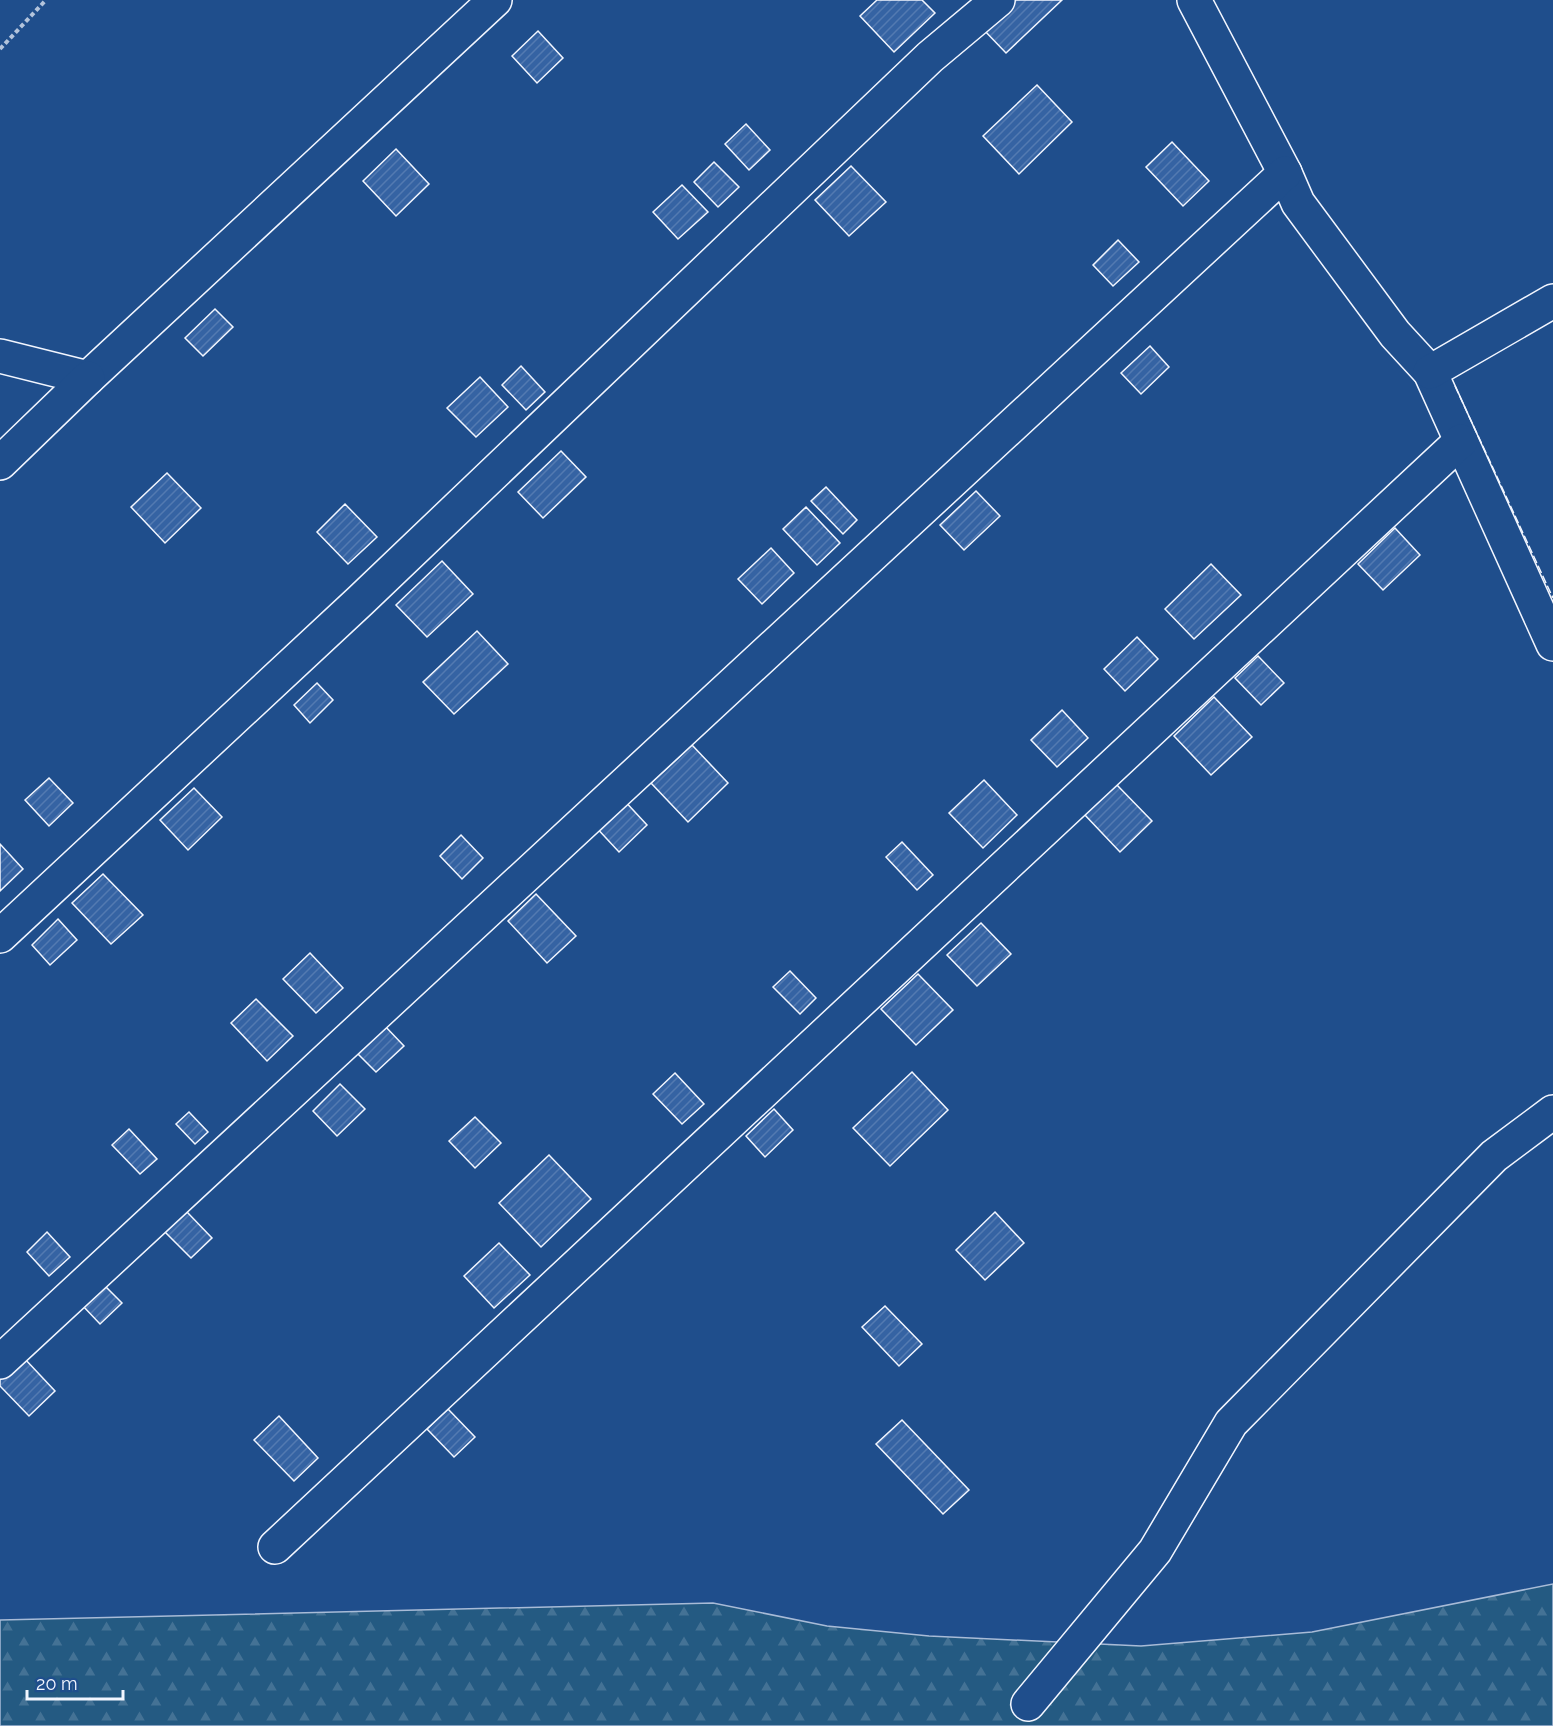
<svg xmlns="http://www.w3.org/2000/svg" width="1553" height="1726" font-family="Raleway,sans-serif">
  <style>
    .forest { fill: url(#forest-firs); stroke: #a8bbd7; stroke-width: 1.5 }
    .building { fill: url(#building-hatch); stroke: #f2f6ff; stroke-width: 1.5 }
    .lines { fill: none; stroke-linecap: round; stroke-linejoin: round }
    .minor-casing { stroke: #f2f6ff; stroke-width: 36 }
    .path { stroke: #b3c4dc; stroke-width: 4; stroke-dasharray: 4.5 3; stroke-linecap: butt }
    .minor { stroke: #1f4e8c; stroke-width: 33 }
    .fence { stroke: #f2f6ff; stroke-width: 1.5; stroke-dasharray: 8 3; stroke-linecap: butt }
  </style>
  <defs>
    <pattern id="forest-firs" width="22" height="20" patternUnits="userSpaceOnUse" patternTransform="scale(1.5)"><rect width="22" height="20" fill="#245a82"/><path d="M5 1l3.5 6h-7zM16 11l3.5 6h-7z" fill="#447295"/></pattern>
    <pattern id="building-hatch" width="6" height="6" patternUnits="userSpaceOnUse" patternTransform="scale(1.5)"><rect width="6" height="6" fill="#3563a3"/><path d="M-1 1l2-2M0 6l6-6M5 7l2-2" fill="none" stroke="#537ab1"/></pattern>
  </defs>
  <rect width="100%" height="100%" fill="#1f4e8c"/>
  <path class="forest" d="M 1553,1584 L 1553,1726 L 0,1726 L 0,1620 L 713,1603 L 827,1626 L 929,1636 L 1141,1646 L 1312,1632 Z"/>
  <g class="building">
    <path d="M 877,0 L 922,0 L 935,13 L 894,52 L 860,16 Z"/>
    <path d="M 1013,0 L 1062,0 L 1006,53 L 983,29 Z"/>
    <path d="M 538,31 L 563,58 L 537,83 L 512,56 Z"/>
    <path d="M 1037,85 L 1072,122 L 1019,174 L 983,136 Z"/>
    <path d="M 746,124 L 770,150 L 749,170 L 725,144 Z"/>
    <path d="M 1172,142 L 1209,181 L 1183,206 L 1146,167 Z"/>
    <path d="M 396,149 L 429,184 L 396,216 L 363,181 Z"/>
    <path d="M 714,162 L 739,187 L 718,207 L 694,182 Z"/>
    <path d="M 851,166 L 886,202 L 849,236 L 815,200 Z"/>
    <path d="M 682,185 L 708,212 L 678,239 L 653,212 Z"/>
    <path d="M 1118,240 L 1139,262 L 1113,286 L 1093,265 Z"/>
    <path d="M 215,309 L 233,327 L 203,356 L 185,338 Z"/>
    <path d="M 1150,346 L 1169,367 L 1141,394 L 1121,373 Z"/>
    <path d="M 521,366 L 545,392 L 526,410 L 502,385 Z"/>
    <path d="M 480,377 L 508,407 L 476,437 L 447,408 Z"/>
    <path d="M 561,451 L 586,477 L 543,518 L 518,492 Z"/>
    <path d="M 167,473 L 201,508 L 165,543 L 131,507 Z"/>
    <path d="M 826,487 L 857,520 L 843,534 L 811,501 Z"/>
    <path d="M 976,491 L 1000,516 L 964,550 L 940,525 Z"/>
    <path d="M 345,504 L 377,537 L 348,564 L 317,532 Z"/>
    <path d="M 806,507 L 840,543 L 817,565 L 783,529 Z"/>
    <path d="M 1395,528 L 1420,555 L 1383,590 L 1358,564 Z"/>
    <path d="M 771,548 L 794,573 L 762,604 L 738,579 Z"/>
    <path d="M 442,561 L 473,594 L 427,637 L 396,605 Z"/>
    <path d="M 1211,564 L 1241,595 L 1194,639 L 1165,609 Z"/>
    <path d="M 477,631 L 508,664 L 454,714 L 423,682 Z"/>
    <path d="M 1137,637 L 1158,659 L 1125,691 L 1104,669 Z"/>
    <path d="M 1258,656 L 1284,683 L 1261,705 L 1235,678 Z"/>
    <path d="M 317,683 L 333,700 L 310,723 L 294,705 Z"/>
    <path d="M 1214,697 L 1252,737 L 1211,775 L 1174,736 Z"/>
    <path d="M 1062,710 L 1088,738 L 1057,767 L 1031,740 Z"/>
    <path d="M 692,745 L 728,783 L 688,822 L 651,783 Z"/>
    <path d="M 49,778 L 73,803 L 49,826 L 25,800 Z"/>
    <path d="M 984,780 L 1017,815 L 983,848 L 949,813 Z"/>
    <path d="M 1116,784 L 1152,821 L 1120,852 L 1084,814 Z"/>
    <path d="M 194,788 L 222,817 L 188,850 L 160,820 Z"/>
    <path d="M 621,797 L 647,825 L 619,852 L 593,824 Z"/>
    <path d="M 461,835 L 483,858 L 462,879 L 440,856 Z"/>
    <path d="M 902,842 L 933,875 L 917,890 L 886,857 Z"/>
    <path d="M 0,844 L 23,869 L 0,891 Z"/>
    <path d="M 103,874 L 143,915 L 111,944 L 72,903 Z"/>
    <path d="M 536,894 L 576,936 L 547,963 L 508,921 Z"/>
    <path d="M 58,919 L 77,940 L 50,965 L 32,945 Z"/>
    <path d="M 981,923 L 1011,954 L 977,986 L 947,955 Z"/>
    <path d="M 310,953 L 343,988 L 316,1013 L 283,979 Z"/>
    <path d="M 790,971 L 816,998 L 800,1014 L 773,987 Z"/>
    <path d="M 918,974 L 953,1010 L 916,1045 L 881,1009 Z"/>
    <path d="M 256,999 L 293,1036 L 267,1061 L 231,1023 Z"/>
    <path d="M 383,1024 L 404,1046 L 376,1072 L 355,1051 Z"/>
    <path d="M 912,1072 L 948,1110 L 890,1166 L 853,1128 Z"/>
    <path d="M 675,1073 L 704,1104 L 682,1124 L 653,1094 Z"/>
    <path d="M 340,1084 L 365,1109 L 337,1136 L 313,1111 Z"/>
    <path d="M 774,1109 L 793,1130 L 765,1157 L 746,1136 Z"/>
    <path d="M 189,1112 L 208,1132 L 195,1144 L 176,1124 Z"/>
    <path d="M 475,1117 L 501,1143 L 475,1168 L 449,1141 Z"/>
    <path d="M 129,1129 L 157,1159 L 140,1174 L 112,1145 Z"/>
    <path d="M 549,1155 L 591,1199 L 541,1247 L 499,1203 Z"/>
    <path d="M 187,1212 L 212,1238 L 191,1258 L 165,1232 Z"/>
    <path d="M 995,1212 L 1024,1243 L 985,1280 L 956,1250 Z"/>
    <path d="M 47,1232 L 70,1257 L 49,1276 L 27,1252 Z"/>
    <path d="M 499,1243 L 530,1275 L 494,1308 L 464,1276 Z"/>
    <path d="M 103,1284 L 122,1303 L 100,1324 L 82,1305 Z"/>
    <path d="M 885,1306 L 922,1344 L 899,1366 L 862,1327 Z"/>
    <path d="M 24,1358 L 55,1391 L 29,1416 L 0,1386 L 0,1380 Z"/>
    <path d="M 448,1409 L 475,1437 L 454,1457 L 427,1429 Z"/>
    <path d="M 279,1416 L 318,1458 L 294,1481 L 254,1440 Z"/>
    <path d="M 902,1420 L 969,1490 L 943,1514 L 876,1444 Z"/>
  </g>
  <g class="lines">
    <defs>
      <g id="minor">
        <path d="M 1194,0 L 1285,173 L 1298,203 L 1395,334 L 1430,372 L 1553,644"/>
        <path d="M 0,356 L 88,378 L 495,0"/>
        <path d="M 1430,372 L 1553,301"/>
        <path d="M 0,463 L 88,378"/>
        <path d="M 0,936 L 360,601 L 930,57 L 998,0"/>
        <path d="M 0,1362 L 1285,173"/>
        <path d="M 275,1547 L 1461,441"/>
        <path d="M 1028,1704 L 1155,1551 L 1231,1423 L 1494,1156 L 1553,1112"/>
      </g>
    </defs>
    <use href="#minor" class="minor-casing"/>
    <path class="path" d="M 0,49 L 46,0"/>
    <use href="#minor" class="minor"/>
    <path class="fence" d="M 1455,386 L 1553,598"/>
  </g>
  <path d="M27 1690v9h96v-9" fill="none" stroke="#f2f6ff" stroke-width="3"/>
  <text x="36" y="1690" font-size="18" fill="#f2f6ff" stroke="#1f4e8c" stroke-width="4.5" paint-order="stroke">20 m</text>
</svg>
